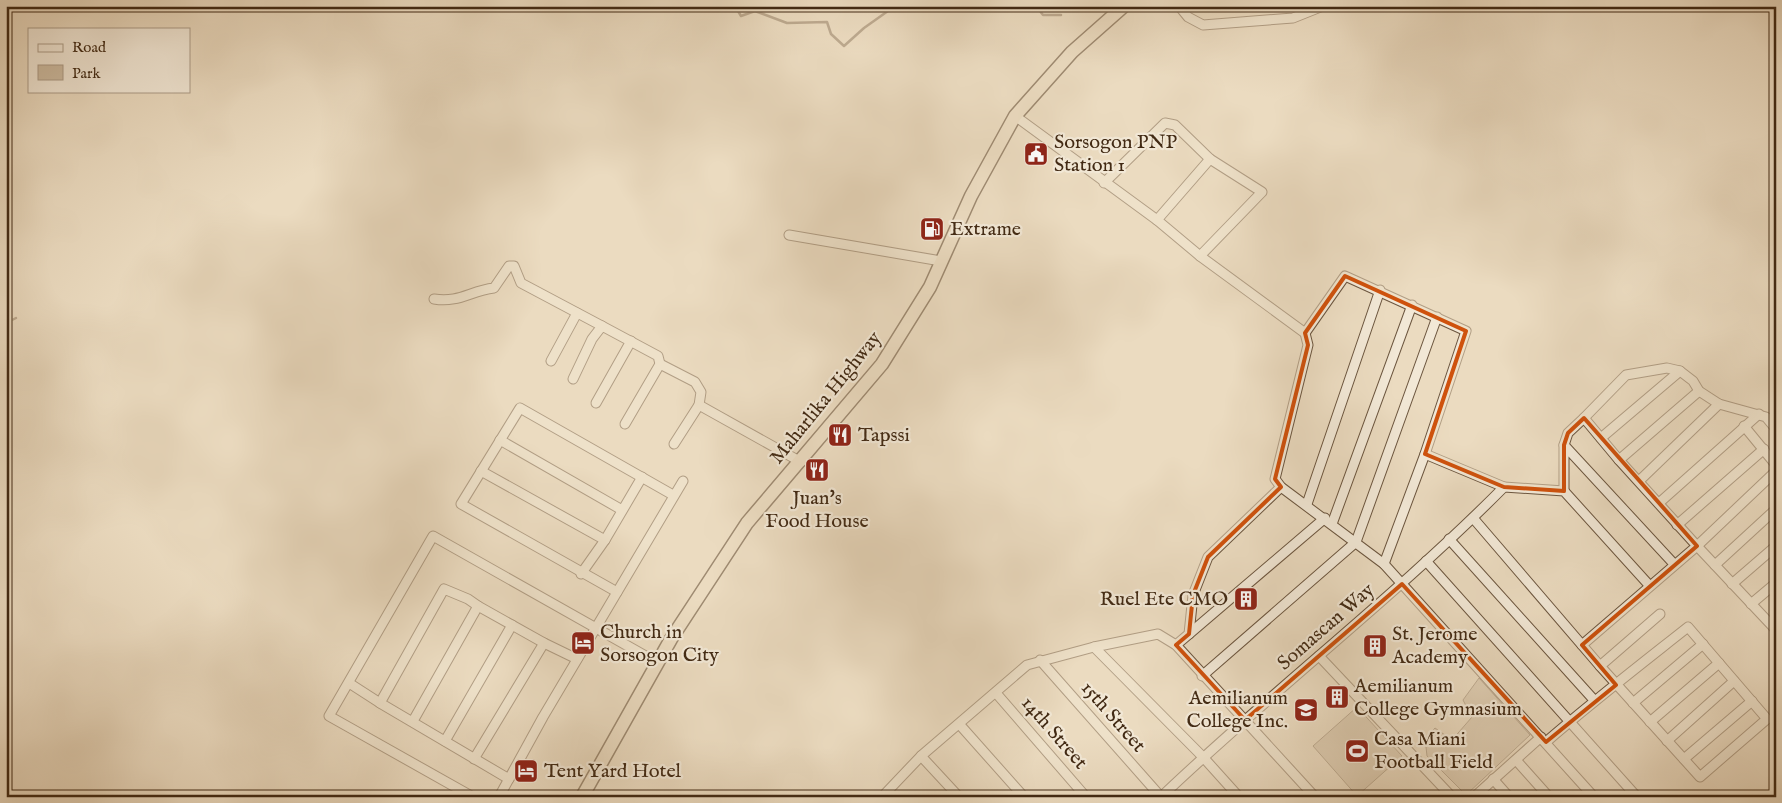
<svg xmlns="http://www.w3.org/2000/svg" width="1782" height="803" font-family="'IM FELL English',serif">
  <style>
    .green { fill: #cebda3; stroke: #88745c }
    .lines { fill: none; stroke-linecap: round; stroke-linejoin: round }
    .stream { stroke: #857058; stroke-width: 2.5 }
    .minor-casing { stroke: #6c563f; stroke-width: 11 }
    .highway-casing { stroke: #422a14; stroke-width: 15 }
    .minor { stroke: #f2e8d6; stroke-width: 9 }
    .highway { stroke: #ebdbc0; stroke-width: 12 }
    .marked { fill: none; stroke: #cf520d; stroke-width: 4; stroke-linejoin: round }
    .labels { text-anchor: middle; dominant-baseline: central; stroke-width: 4.5; stroke-linejoin: round; paint-order: stroke }
    .poi-label { font-size: 20px; fill: #422a14; stroke: #f2e8d6; text-anchor: start }
    .street-label { font-size: 20px; fill: #422a14; stroke: #f2e8d6 }
  </style>
  <rect width="100%" height="100%" fill="#ebdbc0"/>
  <filter id="stains"><feTurbulence type="fractalNoise" baseFrequency=".004" numOctaves="4"/><feColorMatrix values="0 0 0 0 .2 0 0 0 0 .09 0 0 0 0 .02 0 0 0 .5 -.17"/></filter>
  <radialGradient id="worn" r=".72"><stop offset=".6" stop-color="#630" stop-opacity="0"/><stop offset="1" stop-color="#630" stop-opacity=".3"/></radialGradient>
  <g class="green">
    <path d="M 1479,678 L 1530,735 L 1466,795 L 1427,756 L 1425,738 L 1435,728 L 1452,740 L 1472,717 L 1463,700 Z"/>
    <path d="M 1357,707 L 1402,756 L 1357,796 L 1313,746 Z"/>
  </g>
  <g class="lines">
    <g class="stream">
      <path d="M 735,6 L 741,16 L 755,11 L 787,23 L 827,22 L 831,34 L 844,46 L 864,28 L 895,6"/>
      <path d="M 970,6 L 972,6"/>
      <path d="M 1036,6 L 1043,15 L 1061,15"/>
      <path d="M 6,323 L 16,318"/>
    </g>
    <defs>
      <g id="minor">
        <path d="M 1179,6 L 1188,17 L 1203,25 L 1293,18 L 1323,6"/>
        <path d="M 1015,116 L 1157,220 L 1200,256 L 1305,333 L 1308,345 L 1275,479 L 1281,487 L 1384,564 L 1594,797"/>
        <path d="M 1104,183 L 1165,123 L 1175,125 L 1210,159"/>
        <path d="M 1157,220 L 1210,159 L 1262,192 L 1200,256"/>
        <path d="M 789,235 L 941,261"/>
        <path d="M 434,299 C 459,303 470,291 494,288 L 509,266 L 514,266 L 521,283 L 602,326"/>
        <path d="M 1305,333 L 1345,276 L 1466,331 L 1425,454 L 1384,564"/>
        <path d="M 551,361 L 577,313"/>
        <path d="M 573,379 L 592,339 L 602,326 L 658,356 L 660,364"/>
        <path d="M 596,403 L 631,341"/>
        <path d="M 699,405 L 801,462"/>
        <path d="M 1584,418 L 1626,375 L 1667,368 L 1680,371 L 1693,381 L 1699,391 L 1719,404 L 1766,417 L 1776,429"/>
        <path d="M 625,424 L 660,364 L 695,382 L 701,392 L 699,405 L 674,444"/>
        <path d="M 1744,426 L 1776,465"/>
        <path d="M 1601,438 L 1680,371"/>
        <path d="M 500,440 L 622,510"/>
        <path d="M 1564,445 L 1568,433 L 1584,418 L 1619,460 L 1697,546 L 1582,645"/>
        <path d="M 1425,454 L 1504,487"/>
        <path d="M 1619,460 L 1699,391"/>
        <path d="M 481,471 L 605,540"/>
        <path d="M 1776,471 L 1697,546 L 1776,630"/>
        <path d="M 1639,481 L 1719,404"/>
        <path d="M 1564,491 L 1564,445 L 1674,564"/>
        <path d="M 1659,503 L 1759,414"/>
        <path d="M 1307,504 L 1380,290"/>
        <path d="M 1473,518 L 1600,666 L 1700,777 L 1767,719 L 1688,627 C 1640,665 1592,702 1546,742"/>
        <path d="M 1332,524 L 1412,305"/>
        <path d="M 1677,525 L 1764,449"/>
        <path d="M 1449,539 L 1594,700"/>
        <path d="M 1426,561 L 1637,797"/>
        <path d="M 1715,565 L 1776,509"/>
        <path d="M 581,574 L 605,540 L 642,477"/>
        <path d="M 1732,584 L 1776,546"/>
        <path d="M 617,592 L 461,504 L 520,408 L 673,495"/>
        <path d="M 1751,604 L 1776,583"/>
        <path d="M 478,606 L 544,643 L 577,659"/>
        <path d="M 1189,634 L 1325,518"/>
        <path d="M 1176,645 L 1189,634 L 1193,595 L 1208,557 L 1281,487"/>
        <path d="M 1094,647 L 1203,757 L 1239,797"/>
        <path d="M 1319,656 L 1452,797"/>
        <path d="M 1040,660 L 1161,797"/>
        <path d="M 1600,666 L 1660,614"/>
        <path d="M 1202,676 L 1356,542 L 1437,317"/>
        <path d="M 349,683 L 380,703"/>
        <path d="M 996,693 L 1086,797"/>
        <path d="M 1633,703 L 1703,644"/>
        <path d="M 413,721 L 478,606 L 468,599 L 444,589 L 380,703 L 509,779"/>
        <path d="M 1650,722 L 1719,663"/>
        <path d="M 960,725 L 1024,797"/>
        <path d="M 445,741 L 512,625"/>
        <path d="M 1667,741 L 1734,681"/>
        <path d="M 921,756 L 959,797"/>
        <path d="M 474,759 L 544,643"/>
        <path d="M 1684,759 L 1752,701"/>
        <path d="M 1516,760 L 1549,797"/>
        <path d="M 1493,779 L 1509,797"/>
        <path d="M 473,797 L 329,716 L 433,536 L 658,663"/>
        <path d="M 499,797 L 543,717 L 683,481"/>
        <path d="M 882,797 L 921,756 L 1027,665 L 1094,647 L 1158,634 L 1176,645 L 1315,797"/>
        <path d="M 1161,797 C 1273,690 1396,596 1504,487 L 1564,491 L 1649,585"/>
        <path d="M 1474,797 L 1541,737"/>
      </g>
      <path id="highway" d="M 582,797 L 671,639 L 747,523 L 882,364 L 930,287 L 971,196 L 1015,116 L 1072,52 L 1124,6"/>
    </defs>
    <use href="#minor" class="minor-casing"/>
    <use href="#highway" class="highway-casing"/>
    <use href="#minor" class="minor"/>
    <use href="#highway" class="highway"/>
  </g>
  <path d="M0 0H1782V803H0ZM 1345,276 L 1466,331 L 1425,454 L 1504,487 L 1564,491 L 1564,445 L 1568,433 L 1584,418 L 1697,546 L 1582,645 L 1616,685 L 1546,742 L 1402,584 L 1245,720 L 1176,645 L 1189,634 L 1193,595 L 1208,557 L 1281,487 L 1275,479 L 1308,345 L 1305,333 Z" fill="#ebdbc0" fill-opacity=".55" fill-rule="evenodd"/>
  <path class="marked" d="M 1345,276 L 1466,331 L 1425,454 L 1504,487 L 1564,491 L 1564,445 L 1568,433 L 1584,418 L 1697,546 L 1582,645 L 1616,685 L 1546,742 L 1402,584 L 1245,720 L 1176,645 L 1189,634 L 1193,595 L 1208,557 L 1281,487 L 1275,479 L 1308,345 L 1305,333 Z"/>
  <defs>
    <symbol id="civic-square" viewBox="-11 -11 22 22"><rect x="-9" y="-9" width="18" height="18" rx="4" fill="#8f2418" stroke="#f2e8d6"/><path d="M-.6-6.5H3V-4.5H.6V-3L4-1V1h2V6H-6V1h2V-1L-.6-3ZM-1.2 2.5V6h2.4V2.5Z" fill="#fff"/></symbol>
    <symbol id="fuel-square" viewBox="-11 -11 22 22"><rect x="-9" y="-9" width="18" height="18" rx="4" fill="#8f2418" stroke="#f2e8d6"/><path d="M-5.5-6h7V0h2V4h1.3V-2.5L3-4.5l.8-.8L6-3V5H2.5V1h-1V6h-7ZM-4.2-4.7v3.2H.2V-4.7Z" fill="#fff"/></symbol>
    <symbol id="restaurant-square" viewBox="-11 -11 22 22"><rect x="-9" y="-9" width="18" height="18" rx="4" fill="#8f2418" stroke="#f2e8d6"/><path d="M-5-6h1v4h1v-4h1v4h1v-4h1v5L-1.5 .5V6h-2V.5L-5-1ZM5-6V6H3V1.5H1.5Q1.5-4 5-6Z" fill="#fff"/></symbol>
    <symbol id="building-square" viewBox="-11 -11 22 22"><rect x="-9" y="-9" width="18" height="18" rx="4" fill="#8f2418" stroke="#f2e8d6"/><path d="M-4-6H4V6H1V3H-1V6H-4ZM-2.5-4.3h1.7v1.8h-1.7ZM.8-4.3h1.7v1.8H.8ZM-2.5-1h1.7V.8h-1.7ZM.8-1h1.7V.8H.8Z" fill="#fff"/></symbol>
    <symbol id="hotel-square" viewBox="-11 -11 22 22"><rect x="-9" y="-9" width="18" height="18" rx="4" fill="#8f2418" stroke="#f2e8d6"/><path d="M-6-4.5h1.5V1H6V5H4.5V3h-9V5H-6ZM-4 0a1.8 1.8 0 1 1 3.6 0ZM.5 0V-2.5h3Q6-2.5 6 0Z" fill="#fff"/></symbol>
    <symbol id="school-square" viewBox="-11 -11 22 22"><rect x="-9" y="-9" width="18" height="18" rx="4" fill="#8f2418" stroke="#f2e8d6"/><path d="M0-5L7-2L0 1L-7-2ZM-4 1L0 2.5L4 1V4Q0 6-4 4Z" fill="#fff"/></symbol>
    <symbol id="stadium-square" viewBox="-11 -11 22 22"><rect x="-9" y="-9" width="18" height="18" rx="4" fill="#8f2418" stroke="#f2e8d6"/><path d="M0-5a6.5 5 0 1 0 0 10a6.5 5 0 1 0 0-10ZM-3.5-1.8h7v3.6h-7Z" fill="#fff"/></symbol>
  </defs>
  <g fill-rule="evenodd">
    <use href="#civic-square" x="1022" y="140" width="28" height="28"/>
    <use href="#fuel-square" x="918" y="215" width="28" height="28"/>
    <use href="#restaurant-square" x="826" y="421" width="28" height="28"/>
    <use href="#restaurant-square" x="803" y="456" width="28" height="28"/>
    <use href="#building-square" x="1232" y="585" width="28" height="28"/>
    <use href="#hotel-square" x="569" y="629" width="28" height="28"/>
    <use href="#building-square" x="1361" y="632" width="28" height="28"/>
    <use href="#building-square" x="1323" y="683" width="28" height="28"/>
    <use href="#school-square" x="1292" y="696" width="28" height="28"/>
    <use href="#stadium-square" x="1343" y="737" width="28" height="28"/>
    <use href="#hotel-square" x="512" y="757" width="28" height="28"/>
  </g>
  <g class="labels">
    <g class="poi-label">
      <text x="1054" y="142">Sorsogon PNP<tspan x="1054" dy="23">Station 1</tspan></text>
      <text x="950" y="229">Extrame</text>
      <text x="858" y="435">Tapssi</text>
      <text x="817" y="498" text-anchor="middle">Juan's<tspan x="817" dy="23">Food House</tspan></text>
      <text x="1228" y="599" text-anchor="end">Ruel Ete CMO</text>
      <text x="600" y="632">Church in<tspan x="600" dy="23">Sorsogon City</tspan></text>
      <text x="1392" y="634">St. Jerome<tspan x="1392" dy="23">Academy</tspan></text>
      <text x="1354" y="686">Aemilianum<tspan x="1354" dy="23">College Gymnasium</tspan></text>
      <text x="1288" y="698" text-anchor="end">Aemilianum<tspan x="1288" dy="23">College Inc.</tspan></text>
      <text x="1374" y="739">Casa Miani<tspan x="1374" dy="23">Football Field</tspan></text>
      <text x="544" y="771">Tent Yard Hotel</text>
    </g>
    <g class="street-label">
      <text transform="translate(826 398) rotate(-51)">Maharlika Highway</text>
      <text transform="translate(1326 627) rotate(-41)">Somascan Way</text>
      <text transform="translate(1113 717) rotate(49)">15th Street</text>
      <text transform="translate(1054 733) rotate(49)">14th Street</text>
    </g>
  </g>
  <rect width="1782" height="803" fill="none" stroke="#ebdbc0" stroke-width="25"/>
  <rect x="8" y="8" width="1767" height="788" fill="none" stroke="#422a14" stroke-width="2.5"/>
  <rect x="12" y="12" width="1757" height="778" fill="none" stroke="#422a14"/>
  <rect x="28" y="28" width="162" height="65" fill="#f2e8d6" stroke="#ac9c88"/>
  <rect x="38" y="44" width="25" height="8" fill="#f2e8d6" stroke="#ac9c88"/>
  <text x="72" y="52" font-size="15" fill="#422a14">Road</text>
  <rect x="38" y="65" width="25" height="15" fill="#cebda3" stroke="#ac9c88"/>
  <text x="72" y="78" font-size="15" fill="#422a14">Park</text>
  <rect width="100%" height="100%" filter="url(#stains)"/>
  <rect width="100%" height="100%" fill="url(#worn)"/>
</svg>
